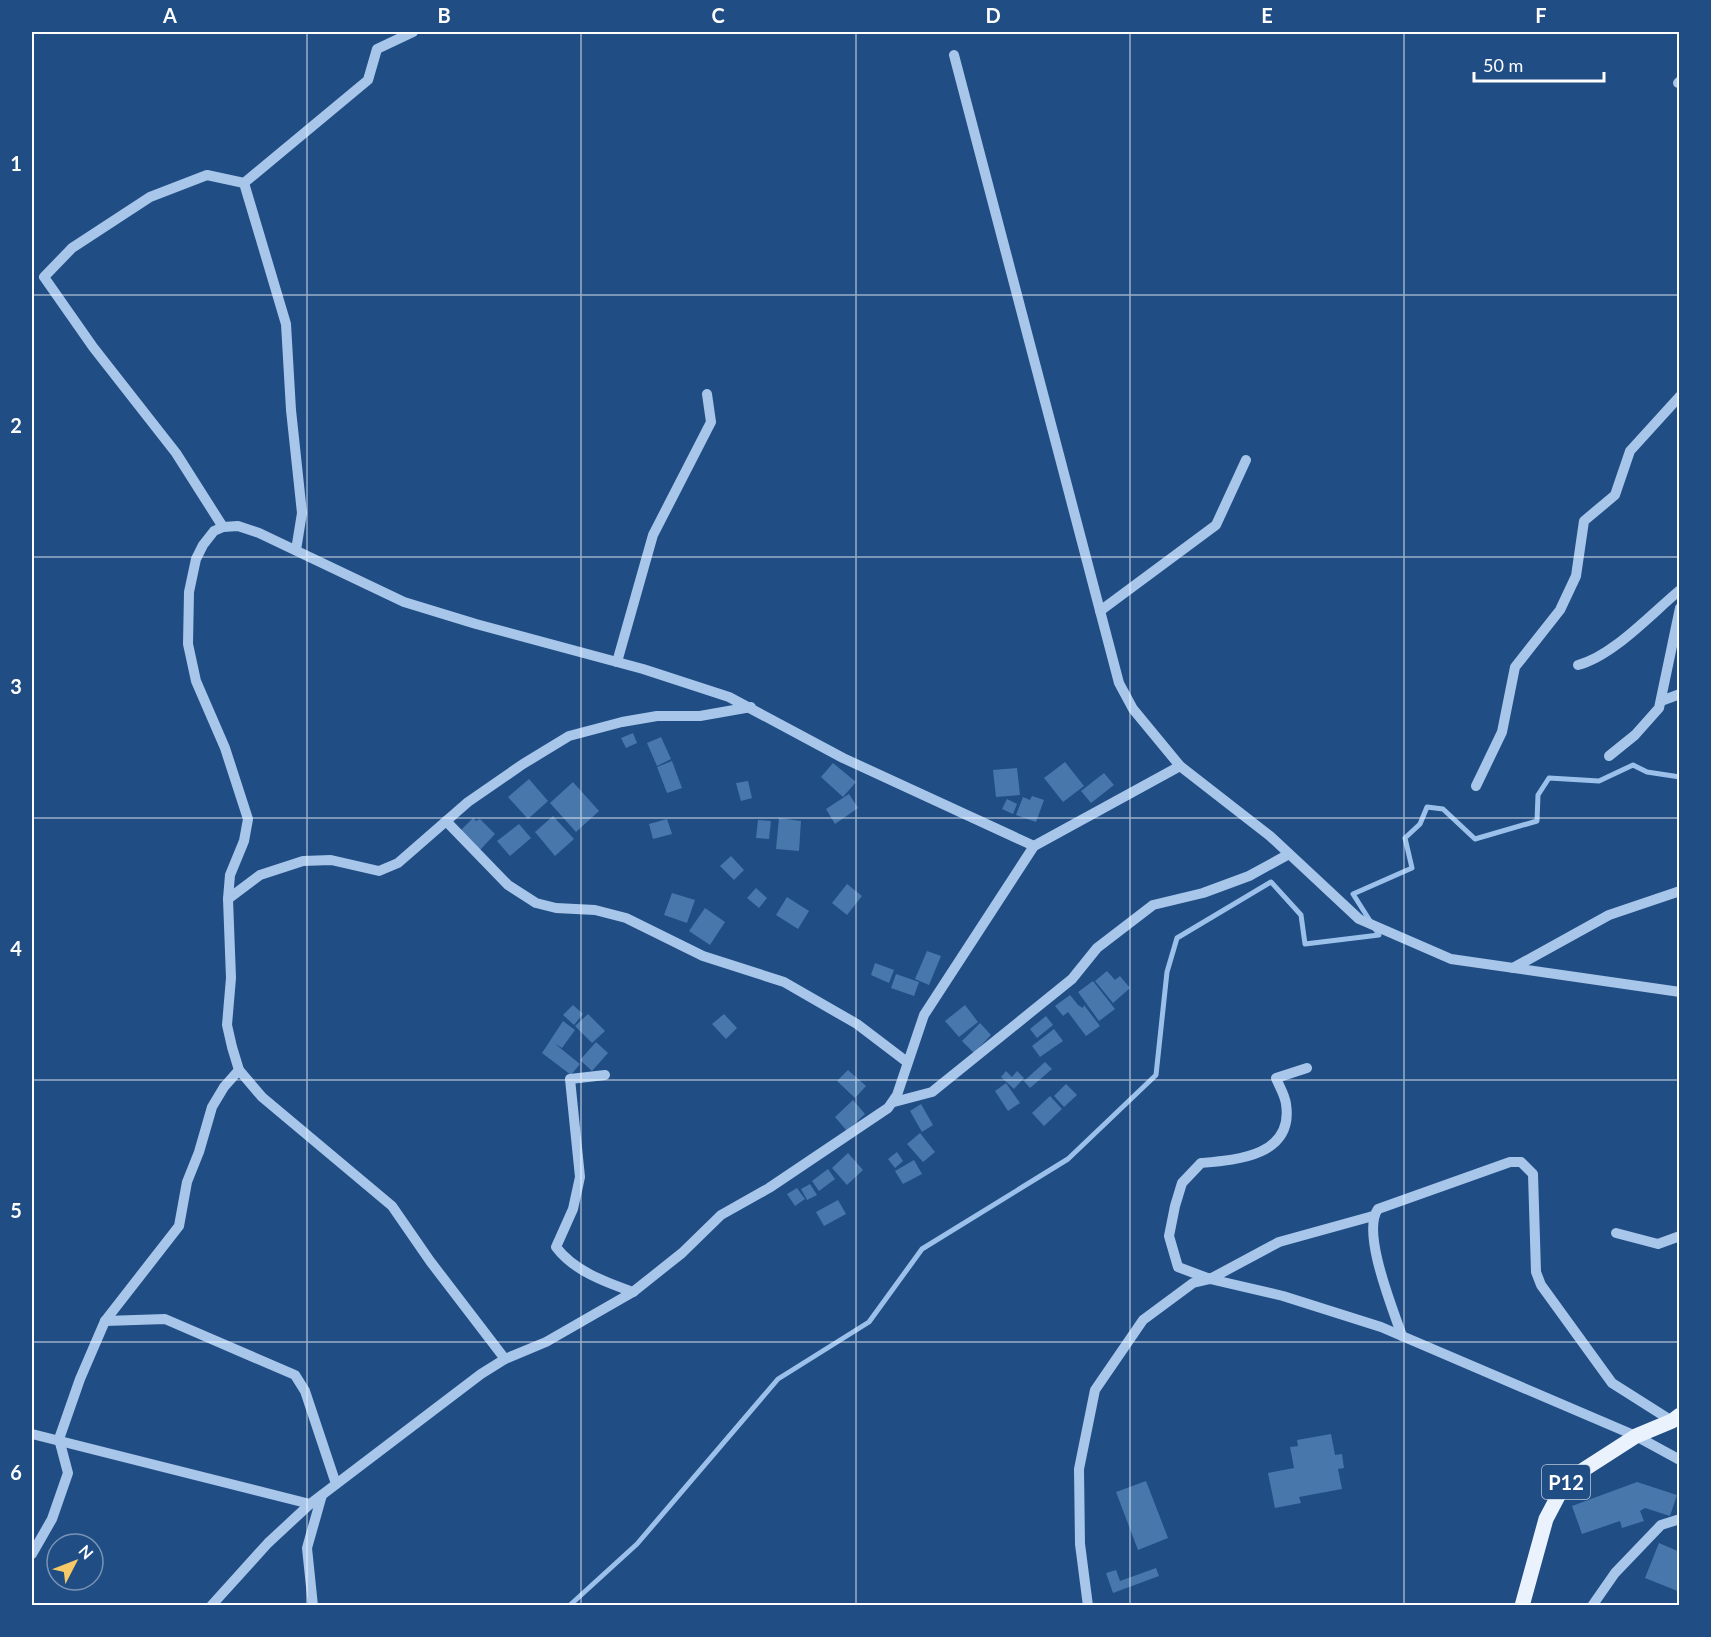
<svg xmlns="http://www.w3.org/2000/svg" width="1711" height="1637" font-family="Lato,sans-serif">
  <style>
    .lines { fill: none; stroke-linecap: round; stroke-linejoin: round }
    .stream { stroke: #9bc1eb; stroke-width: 5 }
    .building { fill: #4877ac }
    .minor { stroke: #a7c6e9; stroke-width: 10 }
    .major { stroke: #eaf2fe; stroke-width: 15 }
    .grid { fill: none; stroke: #fff; stroke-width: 1.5; stroke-opacity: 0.55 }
    .labels { text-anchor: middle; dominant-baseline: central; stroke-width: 4.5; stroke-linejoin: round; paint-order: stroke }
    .shield { fill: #204d84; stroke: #bccada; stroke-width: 1.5 }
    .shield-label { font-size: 20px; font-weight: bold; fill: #fff }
    .neatline { fill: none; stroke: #fff; stroke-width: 2 }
    .grid-label { font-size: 20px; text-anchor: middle; font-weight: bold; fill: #fff }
  </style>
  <rect width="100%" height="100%" fill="#204d84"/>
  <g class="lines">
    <path class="stream" d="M 569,1606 L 637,1544 L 778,1379 L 869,1322 L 922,1249 L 1068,1159 L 1156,1075 L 1167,972 L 1177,938 L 1271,882 L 1301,915 L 1305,944 L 1379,935 L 1353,894 L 1412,868 L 1405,838 L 1420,824 L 1427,807 L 1443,809 L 1475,839 L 1537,821 L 1538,795 L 1549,778 L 1599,781 L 1633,765 L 1647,772 L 1680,777"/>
  </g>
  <g class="building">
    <path d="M 633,733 L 637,743 L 626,748 L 621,738 Z"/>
    <path d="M 661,737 L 671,759 L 657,766 L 647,743 Z"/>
    <path d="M 672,761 L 682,788 L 667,793 L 657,767 Z"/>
    <path d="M 1065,762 L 1084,786 L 1063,802 L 1044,778 Z"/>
    <path d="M 833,763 L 856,782 L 843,797 L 821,777 Z"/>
    <path d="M 1017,768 L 1020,795 L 996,797 L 993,770 Z"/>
    <path d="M 1104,773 L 1114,785 L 1091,803 L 1081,791 Z"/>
    <path d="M 529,779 L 548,801 L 528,819 L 508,797 Z"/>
    <path d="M 748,781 L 752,798 L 741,801 L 736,783 Z"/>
    <path d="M 573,782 L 599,811 L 576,832 L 550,803 Z"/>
    <path d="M 849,794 L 858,808 L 835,824 L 826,809 Z"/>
    <path d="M 1032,796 L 1044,800 L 1036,822 L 1016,815 L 1023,797 L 1030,800 Z"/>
    <path d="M 1007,799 L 1017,804 L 1013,814 L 1002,809 Z"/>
    <path d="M 553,816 L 574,839 L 555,856 L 535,832 Z"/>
    <path d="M 473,818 L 476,821 L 480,819 L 495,834 L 480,850 L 460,831 Z"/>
    <path d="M 779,818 L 801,821 L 799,851 L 776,849 Z"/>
    <path d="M 667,819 L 672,834 L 653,839 L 649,824 Z"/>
    <path d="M 758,820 L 771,821 L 769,839 L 756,838 Z"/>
    <path d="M 519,824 L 531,838 L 510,856 L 497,841 Z"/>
    <path d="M 731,856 L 744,870 L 734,880 L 720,866 Z"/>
    <path d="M 847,884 L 862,896 L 847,915 L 832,903 Z"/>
    <path d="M 756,888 L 767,898 L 759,908 L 747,898 Z"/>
    <path d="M 672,893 L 695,900 L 687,923 L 664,915 Z"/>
    <path d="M 787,897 L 809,911 L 798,929 L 776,915 Z"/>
    <path d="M 705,908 L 725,922 L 710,945 L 689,931 Z"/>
    <path d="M 927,951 L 941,956 L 929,985 L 915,979 Z"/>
    <path d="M 875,963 L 894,970 L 889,983 L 871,975 Z"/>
    <path d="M 1107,971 L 1115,980 L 1120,976 L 1130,988 L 1113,1003 L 1095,981 Z"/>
    <path d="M 896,974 L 919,982 L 914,996 L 891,988 Z"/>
    <path d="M 1093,981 L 1115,1009 L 1099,1021 L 1078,992 Z"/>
    <path d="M 1070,995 L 1078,1005 L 1083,1008 L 1084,1005 L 1100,1026 L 1086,1036 L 1068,1012 L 1063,1016 L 1055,1006 Z"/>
    <path d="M 573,1005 L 583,1014 L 574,1025 L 563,1015 Z"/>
    <path d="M 965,1005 L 978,1022 L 959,1037 L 945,1021 Z"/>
    <path d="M 588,1014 L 605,1031 L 592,1043 L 575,1026 Z"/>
    <path d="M 724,1014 L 737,1028 L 726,1039 L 712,1024 Z"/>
    <path d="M 1046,1016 L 1053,1025 L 1037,1038 L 1030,1029 Z"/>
    <path d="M 563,1021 L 575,1030 L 562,1048 L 554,1043 L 580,1064 L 571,1075 L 542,1053 Z"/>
    <path d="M 980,1023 L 991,1035 L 974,1053 L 962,1041 Z"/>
    <path d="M 1054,1029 L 1063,1041 L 1040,1057 L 1032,1046 Z"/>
    <path d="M 596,1042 L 608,1053 L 592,1071 L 580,1060 Z"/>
    <path d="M 1045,1062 L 1052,1069 L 1030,1088 L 1024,1081 Z"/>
    <path d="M 848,1070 L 866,1086 L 855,1098 L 837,1081 Z"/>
    <path d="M 1006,1071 L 1012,1077 L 1017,1071 L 1024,1078 L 1014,1089 L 1001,1077 Z"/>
    <path d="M 1006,1083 L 1020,1103 L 1008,1111 L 995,1091 Z"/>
    <path d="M 1066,1084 L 1077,1095 L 1064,1107 L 1054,1096 Z"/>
    <path d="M 1050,1096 L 1062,1109 L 1044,1126 L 1032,1113 Z"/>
    <path d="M 853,1100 L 865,1114 L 847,1131 L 835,1117 Z"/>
    <path d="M 921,1104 L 933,1125 L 922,1132 L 910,1111 Z"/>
    <path d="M 920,1133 L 935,1152 L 923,1162 L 907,1144 Z"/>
    <path d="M 897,1152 L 903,1161 L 895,1168 L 888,1159 Z"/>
    <path d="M 848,1153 L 863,1170 L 847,1185 L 832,1168 Z"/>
    <path d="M 914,1160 L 922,1174 L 903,1184 L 895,1171 Z"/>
    <path d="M 828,1169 L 835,1179 L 819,1191 L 812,1181 Z"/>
    <path d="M 810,1184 L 817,1195 L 807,1200 L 801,1189 Z"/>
    <path d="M 797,1188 L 805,1199 L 795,1206 L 787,1194 Z"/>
    <path d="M 838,1200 L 846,1214 L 824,1226 L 816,1212 Z"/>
    <path d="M 1331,1434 L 1335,1455 L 1342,1454 L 1344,1468 L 1338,1469 L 1342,1489 L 1299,1497 L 1301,1503 L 1275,1508 L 1268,1473 L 1294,1468 L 1290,1447 L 1298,1446 L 1297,1440 Z"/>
    <path d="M 1146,1481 L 1168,1538 L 1138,1550 L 1116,1492 Z"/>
    <path d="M 1637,1482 L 1677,1495 L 1670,1516 L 1645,1508 L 1640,1511 L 1644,1521 L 1622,1528 L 1620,1521 L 1582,1534 L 1572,1506 Z"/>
    <path d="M 1659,1543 L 1680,1552 L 1680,1592 L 1645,1578 Z"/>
    <path d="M 1156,1568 L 1159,1576 L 1113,1593 L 1106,1573 L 1116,1570 L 1120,1581 Z"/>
  </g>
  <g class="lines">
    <g class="minor">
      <path d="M 954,55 L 1119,683 L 1133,709 L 1180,766 L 1270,836 L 1359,919 L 1451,959 L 1680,992"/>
      <path d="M 1678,83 L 1680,81"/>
      <path d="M 244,183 L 368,80 L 377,49 L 413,32"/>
      <path d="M 223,527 L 176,453 L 93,347 L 44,277 L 72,248 L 150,197 L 207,175 L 244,183 L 286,324 L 291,410 L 302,513 L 296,550"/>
      <path d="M 1100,611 L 1216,525 L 1246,460"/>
      <path d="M 617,662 L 653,535 L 711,422 L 707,394"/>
      <path d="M 1578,665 C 1613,656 1652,613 1680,590"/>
      <path d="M 1661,701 L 1680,694"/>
      <path d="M 1609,756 L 1635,735 L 1659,708 L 1680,608"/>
      <path d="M 1476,786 L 1502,732 L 1515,667 L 1560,610 L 1576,576 L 1584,521 L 1615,495 L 1630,451 L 1680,396"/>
      <path d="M 446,821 L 508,885 L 536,903 L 556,908 L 595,910 L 626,918 L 703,956 L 784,982 L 857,1024 L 907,1062"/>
      <path d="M 228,899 L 260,875 L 303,861 L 331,860 L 379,871 L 398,863 L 468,802 L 523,764 L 569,736 L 622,722 L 657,716 L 700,716 L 751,707"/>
      <path d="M 1513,968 L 1609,915 L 1680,891"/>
      <path d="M 1307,1068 L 1276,1078 C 1279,1086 1285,1095 1286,1104 C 1294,1156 1237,1160 1201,1163 L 1182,1183 L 1175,1206 L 1169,1236 L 1178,1267 L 1210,1279 L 1279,1242 L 1373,1216"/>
      <path d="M 605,1075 L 570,1079 L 580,1177 L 573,1209 L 556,1247 C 574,1271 605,1282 633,1292"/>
      <path d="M 894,1102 L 932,1092 L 1072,979 L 1097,948 L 1153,905 L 1203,893 L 1249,876 L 1289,854"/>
      <path d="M 1616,1233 L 1658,1244 L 1680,1236"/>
      <path d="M 105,1321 L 165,1319 L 295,1375 L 305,1391 L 336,1484"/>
      <path d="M 1402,1336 C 1393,1309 1361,1232 1378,1209 L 1510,1162 L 1521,1162 L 1533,1174 L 1536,1272 L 1541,1285 L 1612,1383 L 1672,1421"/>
      <path d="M 505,1359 L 430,1261 L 392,1206 L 262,1097 L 239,1070 L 232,1047 L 227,1025 L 231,978 L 228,899 L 230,875 L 244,841 L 248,819 L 225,748 L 196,681 L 188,644 L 189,592 L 196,559 L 203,545 L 214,531 L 223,527 L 238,526 L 259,533 L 404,602 L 476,624 L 643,669 L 729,697 L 843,758 L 1034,846"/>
      <path d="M 32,1434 L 310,1504 L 481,1374 L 505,1359 L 546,1342 L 633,1292 L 682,1253 L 721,1215 L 769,1188 L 888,1108 L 897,1095 L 924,1015 L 1034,846 L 1180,766"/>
      <path d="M 32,1554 L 52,1519 L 68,1473 L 59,1439 L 80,1379 L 105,1321 L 179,1226 L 187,1182 L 199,1152 L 212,1107 L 224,1087 L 239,1070"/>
      <path d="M 211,1606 L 268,1543 L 310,1504"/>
      <path d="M 313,1606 L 307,1548 L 322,1495"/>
      <path d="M 1088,1606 L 1080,1544 L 1079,1469 L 1095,1390 L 1143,1320 L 1193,1283 L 1210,1279 L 1283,1296 L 1381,1327 L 1636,1436 L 1680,1460"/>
      <path d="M 1592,1606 L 1615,1573 L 1661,1525 L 1680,1519"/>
    </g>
    <path class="major" d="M 1522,1606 L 1546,1519 L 1566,1481 L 1636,1436 L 1672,1421 L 1680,1415"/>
  </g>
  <path class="grid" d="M 307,32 L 307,1606M 581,32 L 581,1606M 856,32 L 856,1606M 1130,32 L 1130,1606M 1404,32 L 1404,1606M 32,295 L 1680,295M 32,557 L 1680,557M 32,818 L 1680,818M 32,1080 L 1680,1080M 32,1342 L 1680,1342"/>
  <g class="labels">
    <rect class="shield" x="1542" y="1465" width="48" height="34" rx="4.5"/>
    <g class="shield-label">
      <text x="1566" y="1482">P12</text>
    </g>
  </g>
  <rect width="1711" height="1637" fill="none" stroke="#204d84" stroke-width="66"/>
  <g transform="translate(75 1562) rotate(48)"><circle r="28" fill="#204d84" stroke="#7994b5" stroke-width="1.5"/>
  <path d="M0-4.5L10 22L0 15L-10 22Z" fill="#f7ca67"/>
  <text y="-9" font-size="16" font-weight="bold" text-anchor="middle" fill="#ffffff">N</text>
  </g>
  <path d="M1474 72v9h130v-9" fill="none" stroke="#ffffff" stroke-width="3"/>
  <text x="1483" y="72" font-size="18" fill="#ffffff" stroke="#204d84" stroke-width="4.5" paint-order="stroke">50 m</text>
  <rect x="33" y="33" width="1645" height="1571" class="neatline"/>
  <g class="grid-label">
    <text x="170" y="23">A</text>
    <text x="444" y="23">B</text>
    <text x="718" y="23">C</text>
    <text x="993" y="23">D</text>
    <text x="1267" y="23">E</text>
    <text x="1541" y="23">F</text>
    <text x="16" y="171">1</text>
    <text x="16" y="433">2</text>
    <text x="16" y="694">3</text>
    <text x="16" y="956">4</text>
    <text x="16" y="1218">5</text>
    <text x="16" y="1480">6</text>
  </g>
</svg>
